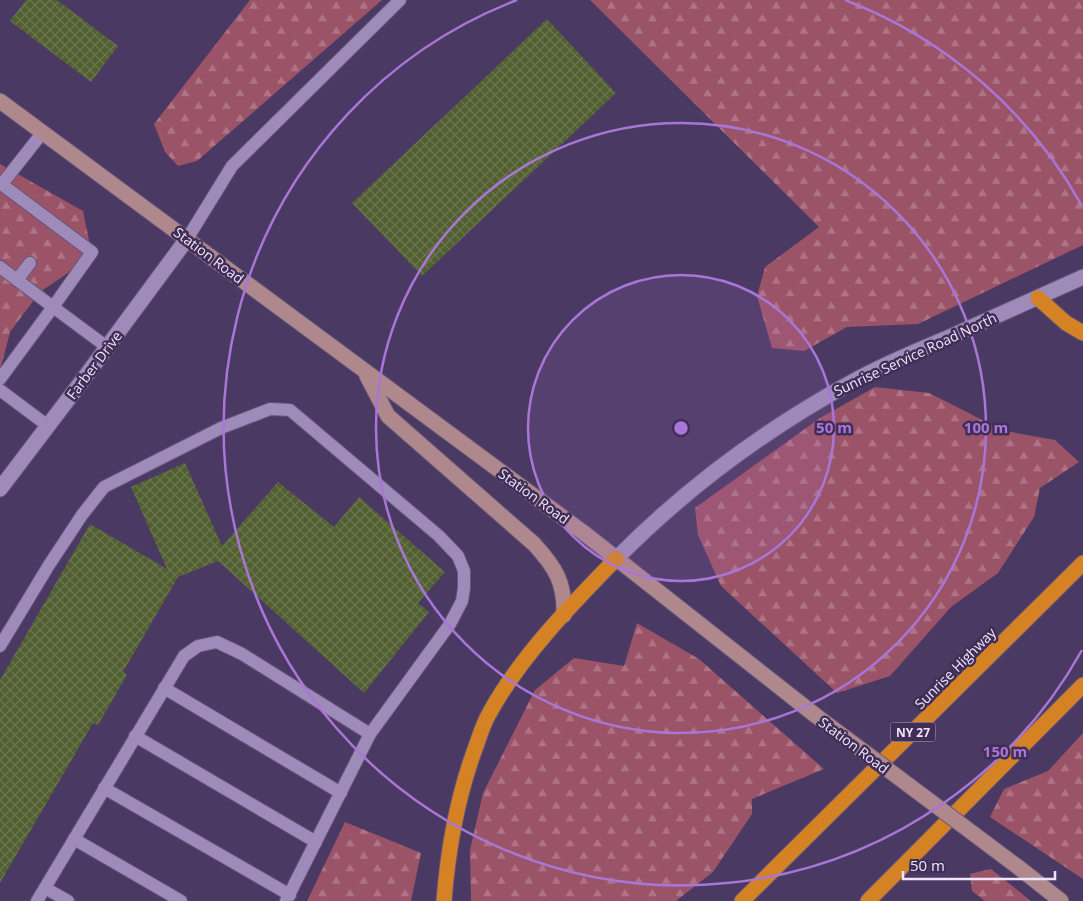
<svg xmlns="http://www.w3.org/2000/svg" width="1083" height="901" font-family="'Open Sans',sans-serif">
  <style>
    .forest { fill: url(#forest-firs) }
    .building { fill: url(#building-cross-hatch) }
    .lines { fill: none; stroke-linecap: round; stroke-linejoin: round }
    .service-casing { stroke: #665679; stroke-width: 14 }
    .minor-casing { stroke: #665679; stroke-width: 17 }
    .tertiary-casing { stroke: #665679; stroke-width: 17 }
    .secondary-casing { stroke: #665679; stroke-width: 17 }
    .motorway-casing { stroke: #665679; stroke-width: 17 }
    .service { stroke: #9e8bb9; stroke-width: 12 }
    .minor { stroke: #9e8bb9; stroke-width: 15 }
    .tertiary { stroke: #9e8bb9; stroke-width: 15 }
    .secondary { stroke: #ae888c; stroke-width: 15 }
    .motorway { stroke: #d58224; stroke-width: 15 }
    .secondary-bridge-casing { stroke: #665679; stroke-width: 17; stroke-linecap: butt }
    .secondary-bridge { stroke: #ae888c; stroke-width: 15 }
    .ring { fill: none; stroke: #a976d8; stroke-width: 2.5 }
    .labels { text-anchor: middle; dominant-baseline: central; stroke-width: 5; stroke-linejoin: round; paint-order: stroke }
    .shield { fill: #402e56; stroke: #baaecc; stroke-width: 1 }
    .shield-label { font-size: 12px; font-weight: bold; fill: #efe5fe }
    .street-label { font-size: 14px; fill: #efe5fe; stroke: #402e56 }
    .centre { fill: #a976d8; stroke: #402e56; stroke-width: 2.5 }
    .ring-label { font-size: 15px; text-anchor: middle; font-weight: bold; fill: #a976d8; stroke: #402e56; stroke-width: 5; stroke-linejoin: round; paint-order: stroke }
  </style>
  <defs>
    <pattern id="forest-firs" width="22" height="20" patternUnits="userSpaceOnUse" patternTransform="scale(1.25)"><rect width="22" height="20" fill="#9b5367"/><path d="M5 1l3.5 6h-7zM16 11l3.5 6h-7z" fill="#ae7485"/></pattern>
    <pattern id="building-cross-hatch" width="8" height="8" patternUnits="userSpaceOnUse" patternTransform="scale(1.25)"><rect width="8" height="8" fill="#515f31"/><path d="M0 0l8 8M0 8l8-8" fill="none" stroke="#6a7650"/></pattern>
  </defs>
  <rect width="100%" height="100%" fill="#4a3962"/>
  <g class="forest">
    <path d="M 250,0 L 382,0 L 197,161 L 178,166 L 165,152 L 154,124 Z"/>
    <path d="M 590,0 L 1083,0 L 1083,245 L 918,324 L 847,327 L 804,351 L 772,348 L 757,296 L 765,267 L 819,227 Z"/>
    <path d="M 0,164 L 83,211 L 91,250 L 75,268 L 40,292 L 10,332 L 0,371 Z"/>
    <path d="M 875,387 L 929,393 L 967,412 L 1000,430 L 1055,440 L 1079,462 L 1040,488 L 1034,517 L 998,573 L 951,607 L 890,676 L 837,693 L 721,586 L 698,535 L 695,508 L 820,418 Z"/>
    <path d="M 637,623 L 699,659 L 824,769 L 752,799 L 752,814 L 713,872 L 676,901 L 471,901 L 470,850 L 483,793 L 535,690 L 574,658 L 624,666 Z"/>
    <path d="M 1083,733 L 1083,879 L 990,817 L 1004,789 L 1048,771 Z"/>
    <path d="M 345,822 L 421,853 L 411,901 L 307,901 Z"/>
    <path d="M 991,869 L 1031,901 L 985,901 L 972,891 L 970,874 Z"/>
  </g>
  <g class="building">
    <path d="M 26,0 L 57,0 L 118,46 L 91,82 L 10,21 Z"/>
    <path d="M 547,19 L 616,93 L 422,276 L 352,203 Z"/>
    <path d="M 185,463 L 222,546 L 278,482 L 334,527 L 359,497 L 445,572 L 418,603 L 429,612 L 364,693 L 218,561 L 178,577 L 123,672 L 127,675 L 98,725 L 93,723 L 0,883 L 0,680 L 90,524 L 167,569 L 131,487 Z"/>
  </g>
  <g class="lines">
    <defs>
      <g id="service">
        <path d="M 0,183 L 92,252 L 53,307 L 107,347"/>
        <path d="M 2,184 L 43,132"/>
        <path d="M 187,239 L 232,166 L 400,0"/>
        <path d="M 0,267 L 53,307 L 0,379"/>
        <path d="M 17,280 L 30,263"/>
        <path d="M 0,390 L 48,426"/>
        <path d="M 0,646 L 49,565 L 82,515 L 104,487 L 221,428 L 270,409 L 290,410 L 439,536 L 458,556 L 464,571 L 464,588 L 462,601 L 450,624 L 370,734 L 286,901"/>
        <path d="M 164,688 L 341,793"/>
        <path d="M 135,736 L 316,842"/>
        <path d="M 104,788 L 290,895"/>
        <path d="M 74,839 L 181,901"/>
        <path d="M 45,888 L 68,901"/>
        <path d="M 37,901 L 184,656 L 198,646 L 217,642 L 242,654 L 370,734"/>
      </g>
      <path id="minor" d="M 0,489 L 82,381 L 187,239"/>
      <path id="tertiary" d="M 616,559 C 685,489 766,429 852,382 C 882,365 914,352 945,339 C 991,318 1037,298 1083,277"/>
      <g id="secondary">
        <path d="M 0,101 L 584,533 L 815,715"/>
        <path d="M 367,376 L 388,416 L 534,544 C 555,567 565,582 564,615"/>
        <path d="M 1018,867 L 1061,901"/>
      </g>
      <g id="motorway">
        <path d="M 1038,298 L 1066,323 L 1083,333"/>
        <path d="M 444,901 C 448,849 457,798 475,749 C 479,738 483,724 489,714 C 519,658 572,604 616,559"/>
        <path d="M 742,901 L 1083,563"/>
        <path d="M 868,901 L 1083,685"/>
      </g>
    </defs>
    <use href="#service" class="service-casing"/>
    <use href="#minor" class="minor-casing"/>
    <use href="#tertiary" class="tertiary-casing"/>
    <use href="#secondary" class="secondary-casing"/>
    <use href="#motorway" class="motorway-casing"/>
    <use href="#service" class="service"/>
    <use href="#minor" class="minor"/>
    <use href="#tertiary" class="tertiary"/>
    <use href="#secondary" class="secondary"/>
    <use href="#motorway" class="motorway"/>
    <defs>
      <path id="secondary-bridge" d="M 815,715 L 1018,867"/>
    </defs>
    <use href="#secondary-bridge" class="secondary-bridge-casing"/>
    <use href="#secondary-bridge" class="secondary-bridge"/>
  </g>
  <circle cx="681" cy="428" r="153" fill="#a976d8" fill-opacity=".12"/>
  <g class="ring">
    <circle cx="681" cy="428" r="153"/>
    <circle cx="681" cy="428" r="305"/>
    <path d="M1082 650A458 458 0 1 1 517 0M845 0A458 458 0 0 1 1082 206"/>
  </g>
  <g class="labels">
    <rect class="shield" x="890.5" y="722.5" width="45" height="19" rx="4"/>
    <g class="shield-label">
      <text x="913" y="732">NY 27</text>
    </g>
    <g class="street-label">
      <text transform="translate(209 255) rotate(37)">Station Road</text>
      <text transform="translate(915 354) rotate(-25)">Sunrise Service Road North</text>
      <text transform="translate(94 365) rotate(-53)">Farber Drive</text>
      <text transform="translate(534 496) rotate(36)">Station Road</text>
      <text transform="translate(955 668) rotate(-45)">Sunrise Highway</text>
      <text transform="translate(854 745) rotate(37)">Station Road</text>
    </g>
  </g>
  <circle cx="681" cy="428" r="8" class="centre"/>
  <g class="ring-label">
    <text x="834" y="433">50 m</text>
    <text x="986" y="433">100 m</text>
    <text x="1005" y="757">150 m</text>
  </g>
  <path d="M903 871v8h152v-8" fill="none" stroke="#efe5fe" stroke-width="2.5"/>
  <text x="910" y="871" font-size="15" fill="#efe5fe" stroke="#402e56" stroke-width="4" paint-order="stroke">50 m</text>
</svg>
